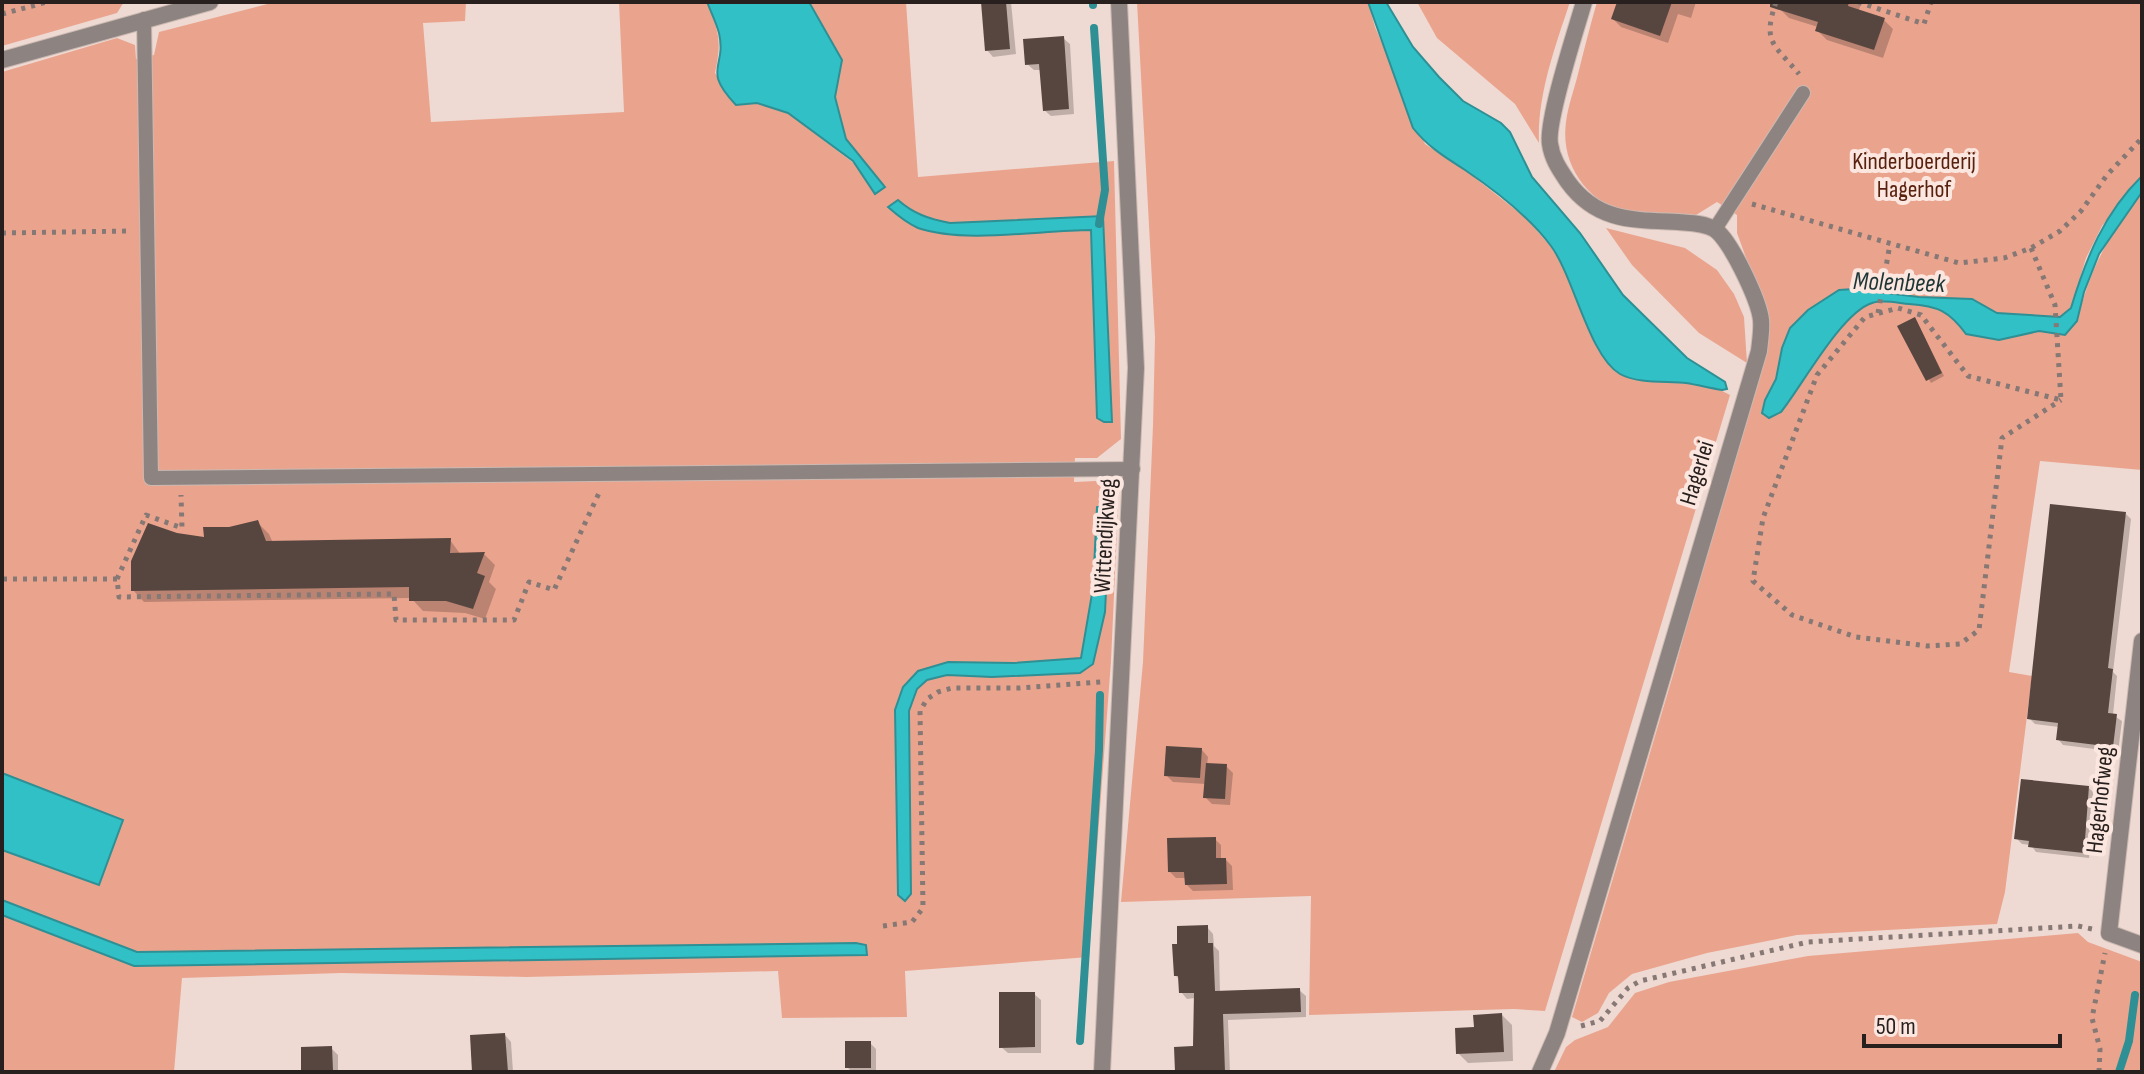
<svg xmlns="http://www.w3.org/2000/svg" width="2144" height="1074" font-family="'Sofia Sans Condensed',sans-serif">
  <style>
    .green { fill: #eaa48e; fill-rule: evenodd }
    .water { fill: #30c0c6; stroke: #2e9094; stroke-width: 2 }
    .shadow { fill: #0003 }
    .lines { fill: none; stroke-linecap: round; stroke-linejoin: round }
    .stream { stroke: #2e9094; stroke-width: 8 }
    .building { fill: #574640 }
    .service-casing { stroke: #cbb9b2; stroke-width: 16 }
    .minor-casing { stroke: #cbb9b2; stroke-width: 18 }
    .path { stroke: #867874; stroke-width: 5; stroke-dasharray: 4 6; stroke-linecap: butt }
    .service { stroke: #8d8481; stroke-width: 14 }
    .minor { stroke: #8d8481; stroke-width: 16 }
    .labels { text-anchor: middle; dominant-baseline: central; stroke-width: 8; stroke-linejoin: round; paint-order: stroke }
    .park-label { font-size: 24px; fill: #58210e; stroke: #fce7e0 }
    .street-label { font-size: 24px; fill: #28201e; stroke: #fce7e0 }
    .water-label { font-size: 26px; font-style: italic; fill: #1e3536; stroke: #fce7e0 }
  </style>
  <rect width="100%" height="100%" fill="#efdad3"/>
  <g class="green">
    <path d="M 2,2 L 124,2 L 117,13 L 2,46 Z"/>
    <path d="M 275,2 L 466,2 L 465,21 L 423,23 L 431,122 L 624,112 L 619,2 L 707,2 C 719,33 722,40 715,73 L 736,105 L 757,103 L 788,113 L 885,187 L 846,139 L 835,97 L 842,60 L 809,2 L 906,2 L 918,177 L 1114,161 L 1121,439 L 1097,458 L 1075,458 L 1074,482 L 1096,481 L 1118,507 L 1111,661 L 1089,957 L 905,971 L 907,1017 L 782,1018 L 778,971 L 526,977 L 341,973 L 182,978 L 174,1072 L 2,1072 L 2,915 L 134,966 L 867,954 L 856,943 L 137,952 L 2,900 L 2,72 L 117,38 L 135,45 L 136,59 L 154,55 L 159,32 ZM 898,200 C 914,214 929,219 950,223 L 1102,217 L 1111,422 L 1097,418 L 1091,230 L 918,228 Z"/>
    <path d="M 1137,2 L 1368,2 L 1375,27 L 1425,144 L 1465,170 L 1526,218 L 1551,247 L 1568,275 L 1594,339 L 1618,373 C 1633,376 1647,380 1662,382 C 1684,384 1710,383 1730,395 L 1545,1011 L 1514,1009 L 1309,1015 L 1311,896 L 1121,902 L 1143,662 L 1153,425 L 1155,337 Z"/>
    <path d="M 1417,2 L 1570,2 C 1555,47 1537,96 1539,143 L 1515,104 L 1437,38 Z"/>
    <path d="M 1597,2 L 2142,2 L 2142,176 L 2102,226 L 2086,258 L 2071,308 L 2060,317 L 2077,322 C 2090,268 2108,236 2142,192 L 2142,470 L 2040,461 L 2009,672 L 2032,676 L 2005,892 L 1997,924 L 1797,935 L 1707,953 L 1632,974 L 1609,993 L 1598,1013 L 1582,1022 L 1572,1017 L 1673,675 L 1737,442 L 1760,296 L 1737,233 L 1737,215 L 1717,202 L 1696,215 L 1629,215 C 1588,202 1560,166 1566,122 C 1568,106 1574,90 1578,74 C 1584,50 1590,26 1597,2 Z"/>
    <path d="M 1606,228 L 1685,248 L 1717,270 L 1734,294 L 1744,317 L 1747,363 L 1699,333 L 1632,265 Z"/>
    <path d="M 2078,933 L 2088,942 L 2142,962 L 2142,1072 L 1554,1072 L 1566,1047 L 1575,1040 L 1608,1027 L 1635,993 L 1669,982 L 1808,956 Z"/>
  </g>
  <g class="water">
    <path d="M 707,2 L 809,2 L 842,60 L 835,97 L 846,139 L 885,187 L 875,194 L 853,161 L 788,113 L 757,103 L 736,105 C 701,68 727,69 719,33 C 716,22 711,12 707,2 Z"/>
    <path d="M 1368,2 L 1386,2 L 1413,47 L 1439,77 L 1463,101 L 1501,123 L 1510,132 L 1532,177 L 1580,233 L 1623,295 L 1687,358 L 1725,382 L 1727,389 L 1722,390 C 1710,388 1698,385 1686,383 C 1665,381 1638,384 1620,374 C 1589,356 1574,277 1551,246 C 1529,216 1496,191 1465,170 C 1445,157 1428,147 1413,128 Z"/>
    <path d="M 2142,176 L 2142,192 L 2099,254 L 2084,292 L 2077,321 L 2065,335 L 2039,331 L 1999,340 L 1966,334 C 1949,311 1938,306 1909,304 C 1898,303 1882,299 1872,303 C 1841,313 1802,386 1781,412 L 1769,418 L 1762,413 L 1765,400 L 1776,379 L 1782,348 L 1790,328 L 1808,310 L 1839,290 L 1854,289 L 1919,297 L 1972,299 L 1997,313 L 2060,317 L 2071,308 C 2086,258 2104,213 2142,176 Z"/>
    <path d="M 898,200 C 914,214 929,219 950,223 L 1103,216 L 1112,422 L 1104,422 L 1097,418 L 1091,230 C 1040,230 966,244 918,228 C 907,223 897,215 888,207 Z"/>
    <path d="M 1104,506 L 1110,509 L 1105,612 L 1093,664 L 1080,673 L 992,677 L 947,675 L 927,680 L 917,689 L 909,711 L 911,894 L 905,901 L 898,895 L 895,710 L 903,687 L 918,671 L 948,662 L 1014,663 L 1081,658 L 1093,588 L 1097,507 Z"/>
    <path d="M 2,773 L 123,820 L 99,885 L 2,850 Z"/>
    <path d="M 2,900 L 137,952 L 856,943 L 866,945 L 867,955 L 134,966 L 2,915 Z"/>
  </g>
  <g class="shadow">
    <path d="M 983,2 L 1011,2 L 1016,54 L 993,57 L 987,50 Z"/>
    <path d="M 1619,2 L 1696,2 L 1691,18 L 1678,14 L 1668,43 L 1621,27 L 1613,19 Z"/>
    <path d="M 1781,2 L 1862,2 L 1858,12 L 1884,20 L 1893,29 L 1883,58 L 1827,40 L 1817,30 L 1818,27 L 1789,18 L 1779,8 Z"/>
    <path d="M 1063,38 L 1070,44 L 1074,114 L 1051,116 L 1044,110 L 1041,70 L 1034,70 L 1027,64 Z"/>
    <path d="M 1917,322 L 1944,376 L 1931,383 L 1900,327 Z"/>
    <path d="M 2126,514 L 2131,519 L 2113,672 L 2117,676 L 2113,715 L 2122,721 L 2118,752 L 2063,745 L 2058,739 L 2059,727 L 2035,724 L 2029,718 Z"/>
    <path d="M 257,522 L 269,534 L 273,543 L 450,540 L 461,555 L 484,554 L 495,565 L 489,582 L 496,589 L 485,619 L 465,613 L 423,611 L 411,598 L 144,602 L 133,590 L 176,535 L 206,539 L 230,529 Z"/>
    <path d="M 1202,750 L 1208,757 L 1207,765 L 1226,766 L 1233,773 L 1230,805 L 1212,804 L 1205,797 L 1206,784 L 1173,782 L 1166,775 Z"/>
    <path d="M 2089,788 L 2094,793 L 2089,858 L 2036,852 L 2031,845 L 2022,844 L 2016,838 Z"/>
    <path d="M 1215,839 L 1221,845 L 1221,860 L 1226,860 L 1232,866 L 1233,890 L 1193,891 L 1187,885 L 1187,878 L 1176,878 L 1169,871 Z"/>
    <path d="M 1207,927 L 1213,934 L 1214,946 L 1219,951 L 1220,993 L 1299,990 L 1306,996 L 1306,1017 L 1228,1020 L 1230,1072 L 1177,1072 L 1195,1048 L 1195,998 L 1187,999 L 1181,992 L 1180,980 L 1175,975 Z"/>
    <path d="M 1034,994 L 1041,1000 L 1041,1053 L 1008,1053 L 1001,1047 Z"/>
    <path d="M 1502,1015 L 1512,1025 L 1513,1061 L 1468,1063 L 1458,1053 L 1476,1029 Z"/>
    <path d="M 505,1035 L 511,1042 L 513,1072 L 474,1072 Z"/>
    <path d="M 870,1043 L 876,1049 L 876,1072 L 852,1072 L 847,1067 Z"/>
    <path d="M 332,1049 L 338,1055 L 338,1072 L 303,1071 Z"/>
  </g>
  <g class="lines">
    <g class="stream">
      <path d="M 1093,2 L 1093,5"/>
      <path d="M 1094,28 L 1105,190 L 1099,224"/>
      <path d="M 1080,1041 L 1099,750 L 1100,695"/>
      <path d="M 2119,1072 L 2129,1041 L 2135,995"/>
    </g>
  </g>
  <g class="building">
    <path d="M 981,2 L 1006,2 L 1010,49 L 985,51 Z"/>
    <path d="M 1617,2 L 1672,2 L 1660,36 L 1611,19 Z"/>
    <path d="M 1770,2 L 1849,2 L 1848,6 L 1885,18 L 1874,50 L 1815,31 L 1818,22 L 1770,7 Z"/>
    <path d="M 1064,36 L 1069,109 L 1043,111 L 1039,64 L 1025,65 L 1023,39 Z"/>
    <path d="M 1915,317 L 1942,373 L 1926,381 L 1897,326 Z"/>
    <path d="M 2050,504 L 2126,512 L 2108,668 L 2113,669 L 2108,713 L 2117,714 L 2113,747 L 2056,740 L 2058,723 L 2027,719 Z"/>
    <path d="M 258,520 L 266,541 L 451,538 L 450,553 L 485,552 L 477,573 L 485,576 L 473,609 L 446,601 L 409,601 L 409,587 L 131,591 L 131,561 L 148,523 L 177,533 L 204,537 L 203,527 L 229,527 Z"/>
    <path d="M 1166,746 L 1202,748 L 1200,778 L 1164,776 Z"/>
    <path d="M 1206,763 L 1227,764 L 1225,799 L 1203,798 Z"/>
    <path d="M 2021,779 L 2089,786 L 2084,853 L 2028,847 L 2029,841 L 2014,839 Z"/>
    <path d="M 1216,837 L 1216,858 L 1226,858 L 1227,884 L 1185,885 L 1184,872 L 1168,872 L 1167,838 Z"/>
    <path d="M 1208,925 L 1208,943 L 1213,943 L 1215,991 L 1300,988 L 1301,1012 L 1223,1014 L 1225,1072 L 1175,1072 L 1174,1047 L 1193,1046 L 1194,993 L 1179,993 L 1178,976 L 1174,976 L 1172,944 L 1177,944 L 1177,926 Z"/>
    <path d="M 999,992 L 1035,992 L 1035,1047 L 999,1048 Z"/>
    <path d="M 1502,1013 L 1504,1052 L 1456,1054 L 1455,1028 L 1474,1027 L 1473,1015 Z"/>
    <path d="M 505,1033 L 508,1072 L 472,1072 L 470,1035 Z"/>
    <rect x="845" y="1041" width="26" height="27"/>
    <path d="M 332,1046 L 333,1071 L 301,1072 L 301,1047 Z"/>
  </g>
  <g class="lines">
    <defs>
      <g id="service">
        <path d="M 144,19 L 151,478 L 1133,469"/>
        <path d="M 1715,229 L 1803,93"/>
      </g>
      <g id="minor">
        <path d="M 2,60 L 210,2"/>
        <path d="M 2142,641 L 2109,933 L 2142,945"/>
        <path d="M 1102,1072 L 1136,368 L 1119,2"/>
        <path d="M 1540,1072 L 1557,1033 L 1759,351 C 1760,341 1762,330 1761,320 C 1759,301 1730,238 1714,229 C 1704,223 1689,223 1678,222 C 1634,220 1597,222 1568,182 C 1560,170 1552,159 1550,144 C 1546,121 1576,30 1584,2"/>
      </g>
    </defs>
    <use href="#service" class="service-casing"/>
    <use href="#minor" class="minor-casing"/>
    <g class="path">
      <path d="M 1776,2 C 1762,43 1774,44 1799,74"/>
      <path d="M 1858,2 L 1924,24 L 1931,2"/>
      <path d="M 2,14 L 47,2"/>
      <path d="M 1752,204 L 1959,263 L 2004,258 L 2031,248 L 2060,231 L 2081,211 L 2107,175 L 2142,138"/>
      <path d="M 2,233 L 130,231"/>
      <path d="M 2031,248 L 2055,305 L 2061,400 L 1968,376 L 1921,315 L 1898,308 L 1865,317 L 1817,375 L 1763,518 L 1753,581 L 1792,615 L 1856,637 L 1927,646 L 1960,644 L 1979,630 L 2002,438 L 2061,400"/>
      <path d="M 1878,313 L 1890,244"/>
      <path d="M 3,579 L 117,579 L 119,597 L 394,594 L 396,620 L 514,620 L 529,582 L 554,590 L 599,493"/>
      <path d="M 117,579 L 146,515 L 182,528 L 181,495"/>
      <path d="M 883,926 L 912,922 L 923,908 L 920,711 L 927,699 L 938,692 L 952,688 L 1019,688 L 1101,682"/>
      <path d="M 1581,1026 L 1600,1021 L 1628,988 L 1640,981 L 1808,942 L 2078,926 L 2092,929"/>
      <path d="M 2099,1072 L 2100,1049 L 2092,1018 L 2105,953"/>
    </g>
    <use href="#service" class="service"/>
    <use href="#minor" class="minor"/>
  </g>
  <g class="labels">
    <g class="park-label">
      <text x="1914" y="161">Kinderboerderij<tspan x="1914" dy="28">Hagerhof</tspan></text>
    </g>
    <g class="street-label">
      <text transform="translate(1697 473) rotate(-73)">Hagerlei</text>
      <text transform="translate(1105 536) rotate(-87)">Wittendijkweg</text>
      <text transform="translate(2100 800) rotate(-84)">Hagerhofweg</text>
    </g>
    <g class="water-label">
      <text transform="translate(1899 283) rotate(2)">Molenbeek</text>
    </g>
  </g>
  <rect width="2144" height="1074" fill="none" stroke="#28201e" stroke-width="8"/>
  <path d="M1864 1034v12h196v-12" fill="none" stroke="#28201e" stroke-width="4"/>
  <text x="1876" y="1034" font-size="24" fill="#28201e" stroke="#fce7e0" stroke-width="6" paint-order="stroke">50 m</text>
</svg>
